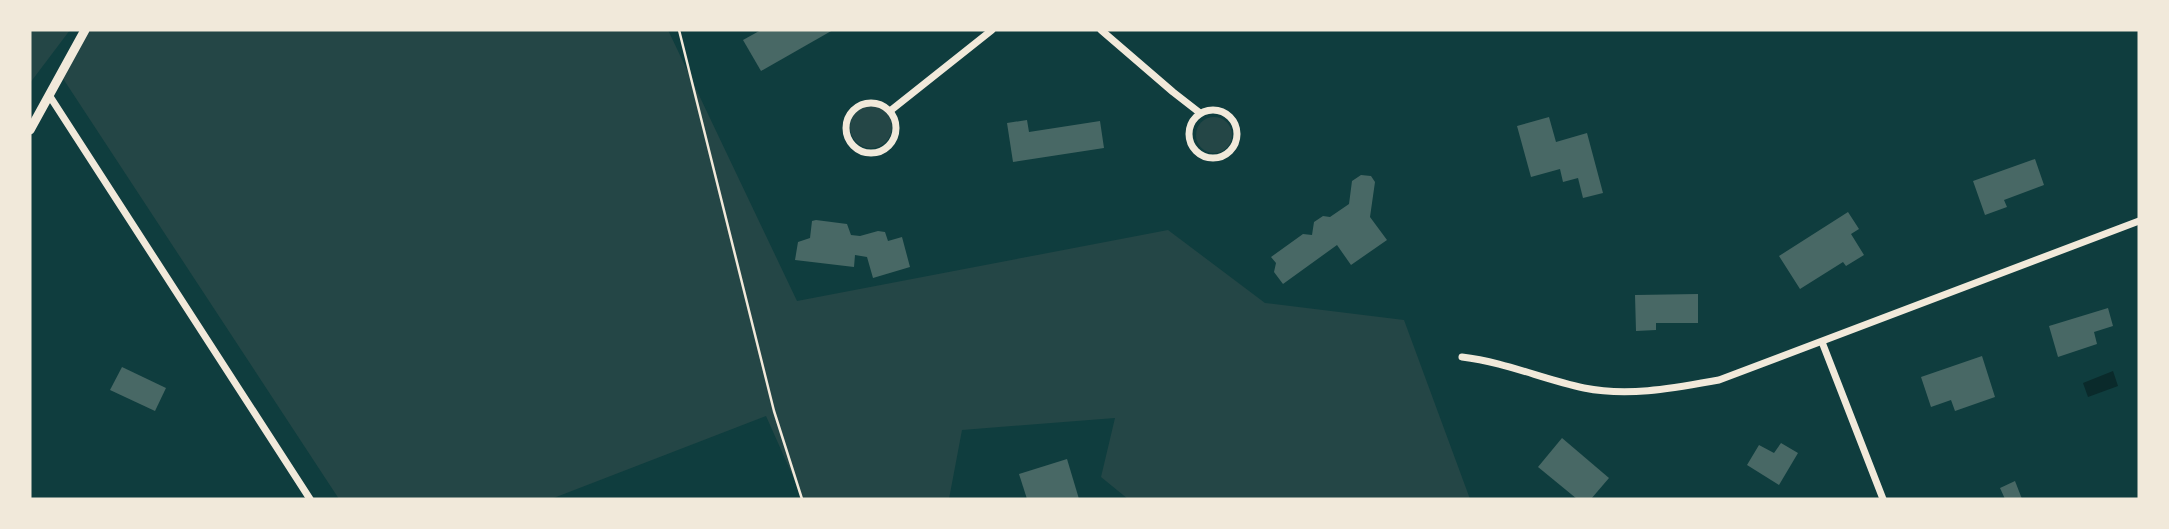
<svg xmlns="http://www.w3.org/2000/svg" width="2169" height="529" font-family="'Archivo Narrow',sans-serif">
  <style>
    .green { fill: #244646 }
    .water { fill: #0a2a2b }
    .building { fill: #486865 }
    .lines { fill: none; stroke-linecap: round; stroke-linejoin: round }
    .path { stroke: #f1e9da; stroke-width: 2.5 }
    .minor { stroke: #f1e9da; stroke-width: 7 }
    .tertiary { stroke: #f1e9da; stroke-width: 9 }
  </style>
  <rect width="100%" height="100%" fill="#0f3d3e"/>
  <g class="green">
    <path d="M 30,30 L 70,30 L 30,83 Z"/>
    <path d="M 85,30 L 668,30 L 797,301 L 1168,230 L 1265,303 L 1404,320 L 1470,499 L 1128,499 L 1101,477 L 1115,418 L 962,430 L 949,499 L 803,499 L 766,416 L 551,499 L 339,499 L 60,74 Z"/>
    <circle cx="871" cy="127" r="21"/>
    <circle cx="1214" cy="135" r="18"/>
  </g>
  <path class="water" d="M 2113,371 L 2118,386 L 2088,397 L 2083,383 Z"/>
  <g class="building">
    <path d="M 761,30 L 833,30 L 761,71 L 743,40 Z"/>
    <path d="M 1549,117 L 1556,142 L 1587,133 L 1603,193 L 1583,198 L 1578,178 L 1563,182 L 1560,169 L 1531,177 L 1517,126 Z"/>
    <path d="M 1027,120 L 1029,132 L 1100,121 L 1104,148 L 1013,162 L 1007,123 Z"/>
    <path d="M 2035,159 L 2044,185 L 2004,200 L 2007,207 L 1985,215 L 1973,181 Z"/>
    <path d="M 1361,175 L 1371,176 L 1375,182 L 1370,217 L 1387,240 L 1351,265 L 1337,245 L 1283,284 L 1274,272 L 1276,263 L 1271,257 L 1303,234 L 1312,235 L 1314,222 L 1323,216 L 1330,217 L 1349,204 L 1352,181 Z"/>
    <path d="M 1848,212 L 1859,229 L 1851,234 L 1864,255 L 1846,266 L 1843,262 L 1800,289 L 1779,256 Z"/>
    <path d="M 816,220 L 847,224 L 851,235 L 860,236 L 878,231 L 885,232 L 888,241 L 902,237 L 910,267 L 873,278 L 867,257 L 855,255 L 854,267 L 795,260 L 798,242 L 810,238 L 812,221 Z"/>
    <path d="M 1698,294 L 1698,323 L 1656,323 L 1656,330 L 1636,331 L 1635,295 Z"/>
    <path d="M 2108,308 L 2113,326 L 2094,332 L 2097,344 L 2058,357 L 2049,326 Z"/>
    <path d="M 1982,356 L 1995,397 L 1955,411 L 1951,400 L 1931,407 L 1921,377 Z"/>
    <path d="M 122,367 L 166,388 L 155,411 L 110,390 Z"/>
    <path d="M 1562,438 L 1609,478 L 1591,499 L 1577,499 L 1538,467 Z"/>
    <path d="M 1781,443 L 1798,453 L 1779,485 L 1747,465 L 1759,445 L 1774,453 Z"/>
    <path d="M 1067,459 L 1079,499 L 1027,499 L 1019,474 Z"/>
    <path d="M 2015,481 L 2022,499 L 2005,499 L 2000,488 Z"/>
  </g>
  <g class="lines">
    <path class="path" d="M 679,30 L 774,411 L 802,499"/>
    <g class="minor">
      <path d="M 1101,30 L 1173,92 L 1200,113"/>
      <path d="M 49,95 L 310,499"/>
      <circle cx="871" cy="128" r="25"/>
      <circle cx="1213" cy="134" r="24"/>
      <path d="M 890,111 L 992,30"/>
      <path d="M 1822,342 L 1883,499"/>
      <path d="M 1462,357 C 1505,362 1542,379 1584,388 C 1629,397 1674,388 1719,380 L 2139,221"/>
    </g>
    <path class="tertiary" d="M 30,130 L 85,30"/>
  </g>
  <rect width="2169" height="529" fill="none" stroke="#f1e9da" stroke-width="63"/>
</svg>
